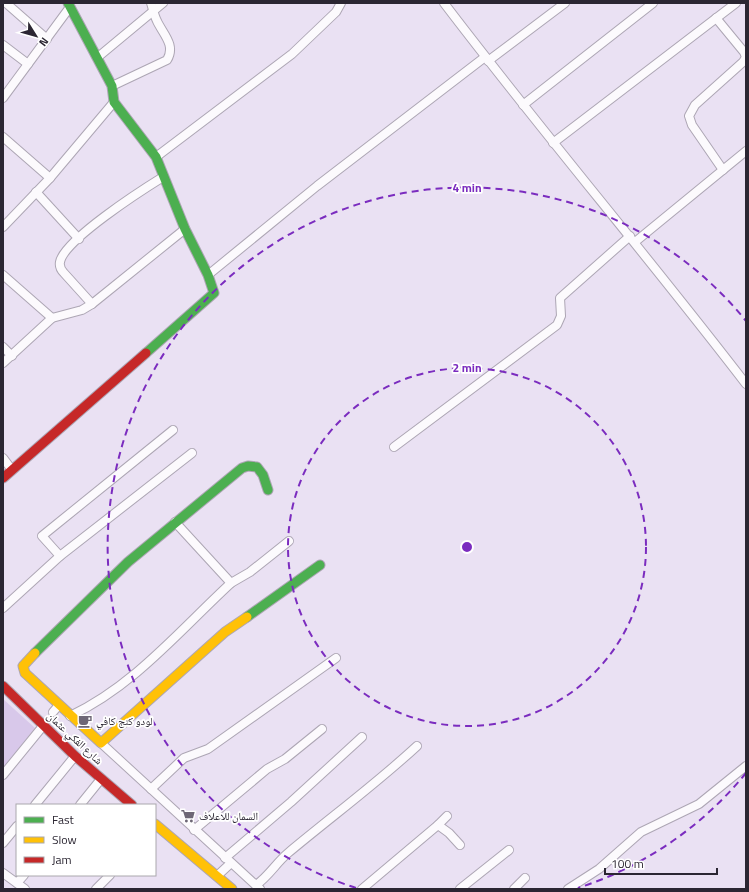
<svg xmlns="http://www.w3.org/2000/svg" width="749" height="892" font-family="'Titillium Web','Noto Naskh Arabic',sans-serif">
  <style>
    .green { fill: #d8c8ea }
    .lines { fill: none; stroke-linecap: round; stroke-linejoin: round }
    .street-casing { stroke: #ada6b4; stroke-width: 10 }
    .fast-casing { stroke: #ada6b4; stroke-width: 11 }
    .slow-casing { stroke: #ada6b4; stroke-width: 11 }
    .jam-casing { stroke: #ada6b4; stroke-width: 11 }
    .street { stroke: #fcfafd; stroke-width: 8 }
    .fast { stroke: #4caf50; stroke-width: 9 }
    .slow { stroke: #ffc107; stroke-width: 9 }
    .jam { stroke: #c62828; stroke-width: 9 }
    .ring { fill: none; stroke: #7b2cbf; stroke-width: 2; stroke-dasharray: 7 5 }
    .labels { text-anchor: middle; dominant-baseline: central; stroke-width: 3.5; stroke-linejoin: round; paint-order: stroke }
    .poi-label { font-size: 11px; fill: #2b2632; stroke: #fff; text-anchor: start }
    .street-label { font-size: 11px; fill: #2b2632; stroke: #fff }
    .centre { fill: #7b2cbf; stroke: #fff; stroke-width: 2 }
    .ring-label { font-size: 12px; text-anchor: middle; font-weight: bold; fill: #7b2cbf; stroke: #fff; stroke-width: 3.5; stroke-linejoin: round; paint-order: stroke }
  </style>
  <rect width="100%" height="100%" fill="#eae1f3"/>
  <path class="green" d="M 3,699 L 35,728 L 3,768 Z"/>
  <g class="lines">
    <defs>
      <g id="street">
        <path d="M 6,3 L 47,39"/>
        <path d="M 444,3 C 542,132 647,255 746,384"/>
        <path d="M 716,18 L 744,52 L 746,57 L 743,62 L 695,105 L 689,116 L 692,125 L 723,170"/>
        <path d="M 3,45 L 28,64"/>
        <path d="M 98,57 L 163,3"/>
        <path d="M 488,61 L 565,3"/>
        <path d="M 112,86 L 167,60 C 176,45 163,34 157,21 C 154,15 153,9 151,3"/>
        <path d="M 3,98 L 70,7"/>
        <path d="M 523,105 L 653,3"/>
        <path d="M 3,137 L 50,178"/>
        <path d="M 553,143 L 736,3"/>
        <path d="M 156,157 L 292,54 L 336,12 L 341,3"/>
        <path d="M 36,192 L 79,239"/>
        <path d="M 3,227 L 50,178 L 114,102"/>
        <path d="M 635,242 L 746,151"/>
        <path d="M 3,275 L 52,318"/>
        <path d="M 208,275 L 317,186 L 485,57"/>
        <path d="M 92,304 L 64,273 C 61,270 59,267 60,262 C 64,240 142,190 163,177"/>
        <path d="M 3,347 L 12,356"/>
        <path d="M 3,363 L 52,318 L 82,310 L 92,304 L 185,229"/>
        <path d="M 394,447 L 557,325 L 561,316 L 560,298 L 630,236"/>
        <path d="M 3,458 L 12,470"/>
        <path d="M 175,522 L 231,583"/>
        <path d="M 60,556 L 42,536 L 173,430"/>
        <path d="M 3,608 L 60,556 L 192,453"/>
        <path d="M 53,712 L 59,705"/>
        <path d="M 70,716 C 134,686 180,630 231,583 L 250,572 L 289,541"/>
        <path d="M 101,743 L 260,889"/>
        <path d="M 3,775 L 43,726"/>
        <path d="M 151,789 L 184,758 L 208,749 L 336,658"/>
        <path d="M 35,805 L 75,756"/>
        <path d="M 80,805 L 101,779"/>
        <path d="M 438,825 L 449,833 L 460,845"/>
        <path d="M 194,830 L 267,769 L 285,759 L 322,729"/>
        <path d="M 3,843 L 17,826"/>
        <path d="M 225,858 L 291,802 L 362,737"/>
        <path d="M 3,873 L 25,889"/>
        <path d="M 217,876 L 231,863"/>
        <path d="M 17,883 L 24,875"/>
        <path d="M 256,885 C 269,876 276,863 288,853 C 331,817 376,784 417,746"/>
        <path d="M 96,889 L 110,875"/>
        <path d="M 362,889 L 438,825 L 447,816"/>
        <path d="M 460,889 L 509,850"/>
        <path d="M 514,889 L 525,878"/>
        <path d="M 568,889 L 599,869 L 641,832 L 699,804 L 746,766"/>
      </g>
      <g id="fast">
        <path d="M 68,3 L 112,86 L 114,102 L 156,157 L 185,229 L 208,275 L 214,293 L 146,353"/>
        <path d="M 247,617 L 320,565"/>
        <path d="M 35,653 L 128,562 L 242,468 L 248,466 L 257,467 L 263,475 L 268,490"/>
      </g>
      <g id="slow">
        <path d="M 35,653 L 23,666 L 25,673 L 101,743 L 225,632 L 247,617"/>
        <path d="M 155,824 L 232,889"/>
      </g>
      <g id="jam">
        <path d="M 3,478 L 146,353"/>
        <path d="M 3,686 L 75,756 L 132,805"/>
      </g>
    </defs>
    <use href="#street" class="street-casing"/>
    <use href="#fast" class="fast-casing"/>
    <use href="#slow" class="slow-casing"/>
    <use href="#jam" class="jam-casing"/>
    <use href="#street" class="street"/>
    <use href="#fast" class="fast"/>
    <use href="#slow" class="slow"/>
    <use href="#jam" class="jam"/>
  </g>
  <g class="ring">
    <circle cx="467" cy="547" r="179"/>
    <path d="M746 773A359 359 0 0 1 578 888M356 888A359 359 0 1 1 746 321"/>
  </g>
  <defs>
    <symbol id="cafe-bare" viewBox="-9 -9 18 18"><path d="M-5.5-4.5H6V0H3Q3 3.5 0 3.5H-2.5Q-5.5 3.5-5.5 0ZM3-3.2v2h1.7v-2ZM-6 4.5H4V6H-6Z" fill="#6e6776" stroke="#fff" stroke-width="2.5" paint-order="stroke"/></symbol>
    <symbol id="supermarket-bare" viewBox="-9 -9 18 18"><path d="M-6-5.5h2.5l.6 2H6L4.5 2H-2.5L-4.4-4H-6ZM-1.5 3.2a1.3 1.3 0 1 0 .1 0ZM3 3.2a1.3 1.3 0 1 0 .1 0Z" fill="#6e6776" stroke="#fff" stroke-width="2.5" paint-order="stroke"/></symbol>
  </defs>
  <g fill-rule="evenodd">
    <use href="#cafe-bare" x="75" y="711" width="20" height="20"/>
    <use href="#supermarket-bare" x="178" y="806" width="20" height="20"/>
  </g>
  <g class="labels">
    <g class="poi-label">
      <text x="96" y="721">لودو كنج كافي</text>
      <text x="199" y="816">السمان للاعلاف</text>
    </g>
    <g class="street-label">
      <text transform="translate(75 738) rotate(43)">شارع الفكي عثمان</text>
    </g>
  </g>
  <circle cx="467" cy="547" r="6" class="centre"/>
  <g class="ring-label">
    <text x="467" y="192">4 min</text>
    <text x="467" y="372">2 min</text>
  </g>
  <rect width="749" height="892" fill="none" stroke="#2b2632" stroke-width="8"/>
  <rect x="16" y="804" width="140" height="72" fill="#ffffff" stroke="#aaa8ad"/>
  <rect x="24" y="817" width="20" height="6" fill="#4caf50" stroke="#aaa8ad"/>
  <text x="52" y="824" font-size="12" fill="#2b2632">Fast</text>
  <rect x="24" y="837" width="20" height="6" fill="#ffc107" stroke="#aaa8ad"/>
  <text x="52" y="844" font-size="12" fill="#2b2632">Slow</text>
  <rect x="24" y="857" width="20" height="6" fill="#c62828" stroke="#aaa8ad"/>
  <text x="52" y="864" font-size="12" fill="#2b2632">Jam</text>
  <g transform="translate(36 36) rotate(127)" stroke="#ffffff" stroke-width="3" paint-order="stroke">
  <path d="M0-3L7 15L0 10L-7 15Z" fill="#2b2632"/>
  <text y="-6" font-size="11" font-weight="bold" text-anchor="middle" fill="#2b2632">N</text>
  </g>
  <path d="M605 868v6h112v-6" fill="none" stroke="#2b2632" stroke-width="2"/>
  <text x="611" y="868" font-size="12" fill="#2b2632" stroke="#ffffff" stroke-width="3" paint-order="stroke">100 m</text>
</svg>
